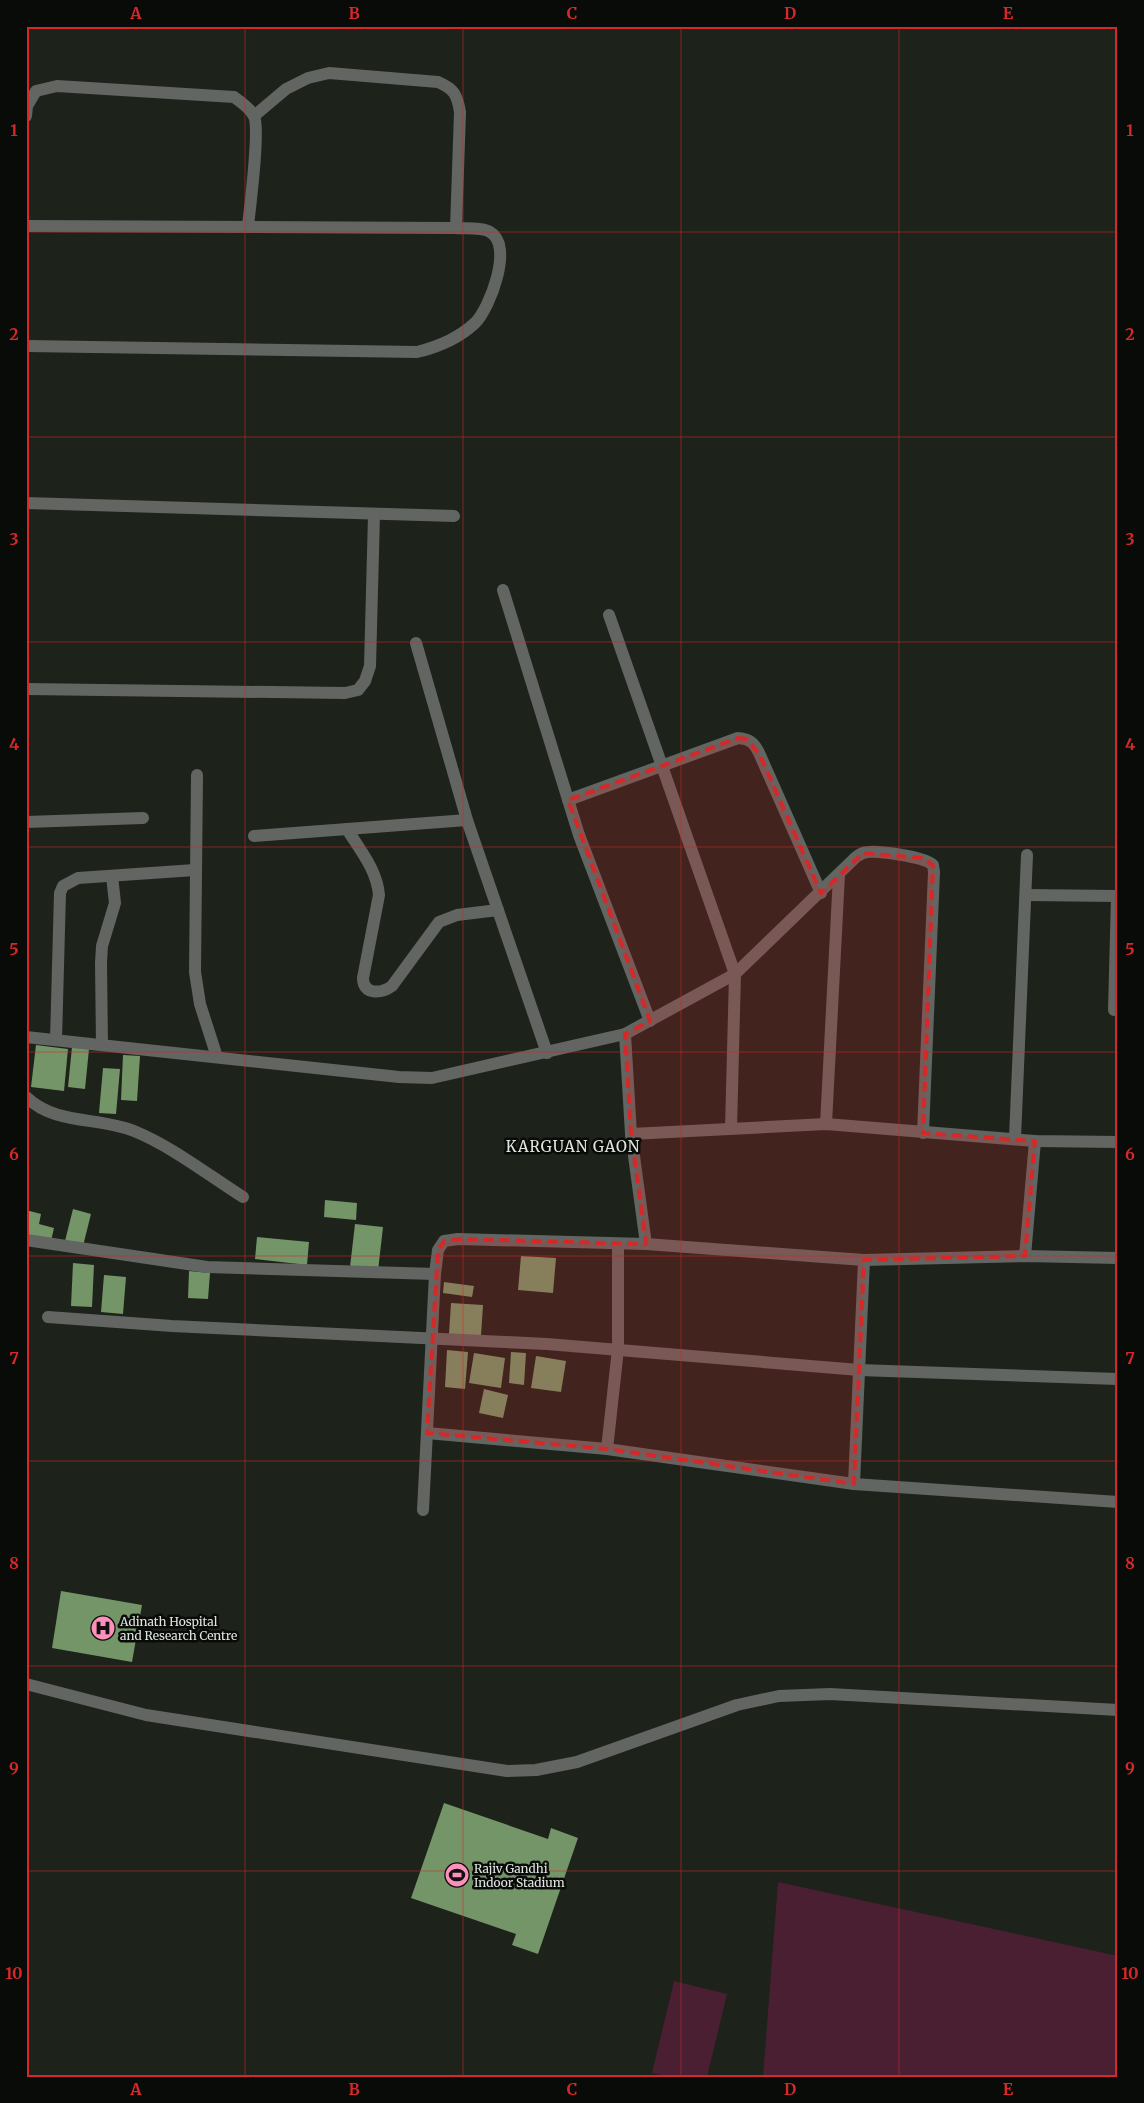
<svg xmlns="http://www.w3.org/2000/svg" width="1144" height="2103" font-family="Merriweather,serif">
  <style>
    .green { fill: #4a1f31 }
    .building { fill: #749568 }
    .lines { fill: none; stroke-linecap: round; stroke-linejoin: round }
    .minor { stroke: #626561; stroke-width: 12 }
    .marked { fill: #d62828; fill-opacity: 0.2; stroke: #d62828; stroke-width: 4; stroke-dasharray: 10 6; stroke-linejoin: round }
    .grid { fill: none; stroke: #d62828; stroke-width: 1; stroke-opacity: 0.55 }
    .labels { text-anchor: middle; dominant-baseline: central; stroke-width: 5; stroke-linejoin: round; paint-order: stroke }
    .poi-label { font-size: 12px; fill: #e1e5e0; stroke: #090b08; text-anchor: start }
    .quarter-label { font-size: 15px; letter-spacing: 1px; fill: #e1e5e0; stroke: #090b08 }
    .neatline { fill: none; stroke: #d62828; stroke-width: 2 }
    .grid-label { font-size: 16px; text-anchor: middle; font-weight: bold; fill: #d62828 }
  </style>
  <rect width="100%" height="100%" fill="#1d221b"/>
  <g class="green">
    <path d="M 778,1882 L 1118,1956 L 1118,2077 L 763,2077 Z"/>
    <path d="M 674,1981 L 727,1994 L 707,2077 L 669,2077 L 652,2073 Z"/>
  </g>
  <g class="building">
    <path d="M 36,1045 L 68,1049 L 64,1091 L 31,1087 Z"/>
    <path d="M 72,1047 L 89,1049 L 85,1089 L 68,1087 Z"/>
    <path d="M 123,1055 L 140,1056 L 137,1101 L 121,1100 Z"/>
    <path d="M 103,1068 L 120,1069 L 116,1114 L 99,1113 Z"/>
    <path d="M 325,1200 L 357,1203 L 356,1220 L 324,1217 Z"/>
    <path d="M 73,1209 L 91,1214 L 83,1246 L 65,1241 Z"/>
    <path d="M 26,1210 L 41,1214 L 39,1224 L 54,1228 L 51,1241 L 26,1235 Z"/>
    <path d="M 355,1224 L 383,1227 L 378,1271 L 350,1267 Z"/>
    <path d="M 257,1237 L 309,1242 L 307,1265 L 255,1259 Z"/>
    <path d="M 521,1256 L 556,1258 L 553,1293 L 518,1290 Z"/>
    <path d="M 73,1263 L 94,1265 L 92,1307 L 71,1306 Z"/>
    <path d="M 189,1271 L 210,1273 L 208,1299 L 188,1298 Z"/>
    <path d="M 104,1275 L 126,1277 L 123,1314 L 101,1312 Z"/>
    <path d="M 444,1282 L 474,1286 L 472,1297 L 443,1293 Z"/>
    <path d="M 451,1303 L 483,1305 L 481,1336 L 449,1334 Z"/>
    <path d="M 447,1350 L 468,1352 L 465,1389 L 445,1387 Z"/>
    <path d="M 511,1352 L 526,1353 L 524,1385 L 509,1383 Z"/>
    <path d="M 474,1353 L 505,1358 L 501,1388 L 469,1383 Z"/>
    <path d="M 536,1356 L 566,1361 L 561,1392 L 531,1388 Z"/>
    <path d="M 484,1389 L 508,1395 L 503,1418 L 479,1413 Z"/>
    <path d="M 61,1591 L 142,1605 L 132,1662 L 52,1648 Z"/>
    <path d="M 444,1803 L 548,1839 L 551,1828 L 578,1838 L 538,1954 L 512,1945 L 516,1934 L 411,1898 Z"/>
  </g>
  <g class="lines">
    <g class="minor">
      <path d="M 26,116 L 27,106 L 36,91 L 57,86 L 234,97 C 241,102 250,108 254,116 C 260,129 250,207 248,226"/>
      <path d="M 254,116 L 286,89 L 308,78 L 329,73 L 438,82 C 454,89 457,94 460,112 L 456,228"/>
      <path d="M 26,226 L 456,228 C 465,229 482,227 490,232 C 514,245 490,308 475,323 C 459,338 438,347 417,352 L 26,346"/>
      <path d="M 26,503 L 454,516"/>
      <path d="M 503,590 L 579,835 L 650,1021"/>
      <path d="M 609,615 L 735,974 L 731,1129"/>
      <path d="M 416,643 L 467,820"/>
      <path d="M 26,689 L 345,693 L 358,690 L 365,681 L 370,666 L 374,515"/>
      <path d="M 197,775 L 195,972 L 200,1004 L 217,1057"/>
      <path d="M 568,800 L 738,738 C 751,739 755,744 760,755 L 821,893"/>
      <path d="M 26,822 L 143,818"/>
      <path d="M 347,829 C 360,850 377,870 379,895 L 363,978 C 363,995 381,994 392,986 L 439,922 L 457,915 L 498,910"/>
      <path d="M 254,836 L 467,820 L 547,1053"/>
      <path d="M 1026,895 L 1118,896"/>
      <path d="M 1114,1010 L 1117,896"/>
      <path d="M 625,1034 L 631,1134 L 646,1244 L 864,1260 L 1025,1256 L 1118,1258"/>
      <path d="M 26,1037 L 399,1077 L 432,1078 L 625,1034 L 735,974 L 856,857 C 858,856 860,854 863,853 C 874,849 925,857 933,865 L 934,872 L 923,1133"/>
      <path d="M 56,1040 L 60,893 L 63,886 L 78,878 L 195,870"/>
      <path d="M 102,1045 L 101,963 L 102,946 L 115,903 L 112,876"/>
      <path d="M 26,1097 C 57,1126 97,1116 134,1131 C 173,1147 208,1175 243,1197"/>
      <path d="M 826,1124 L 839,875"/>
      <path d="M 631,1134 L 826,1124 L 1035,1141 L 1118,1142"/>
      <path d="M 1015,1138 L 1027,855"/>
      <path d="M 26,1240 L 207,1267 L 435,1274 L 438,1250 L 444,1241 L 458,1239 L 646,1244"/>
      <path d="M 1025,1256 L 1035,1141"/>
      <path d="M 48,1317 L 172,1326 L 547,1344 L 859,1370 L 1118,1379"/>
      <path d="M 427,1433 L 607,1449 L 854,1484 L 1118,1502"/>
      <path d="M 607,1449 L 618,1349 L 618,1244"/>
      <path d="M 854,1484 L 864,1260"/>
      <path d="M 423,1510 L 435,1274"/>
      <path d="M 26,1684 L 146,1715 L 507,1771 L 536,1770 L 577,1762 L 737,1705 L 779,1696 L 830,1694 L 1118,1710"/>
    </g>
  </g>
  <path class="marked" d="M 738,738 L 747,739 L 760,755 L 821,893 L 863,853 L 922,858 L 933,865 L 923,1133 L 1035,1141 L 1025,1256 L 864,1260 L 854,1484 L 607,1449 L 427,1433 L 438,1250 L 444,1241 L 458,1239 L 646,1244 L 631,1134 L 625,1034 L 650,1021 L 568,800 Z"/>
  <path class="grid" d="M 245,26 L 245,2077M 463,26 L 463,2077M 681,26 L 681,2077M 899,26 L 899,2077M 26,232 L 1118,232M 26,437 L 1118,437M 26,642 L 1118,642M 26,847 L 1118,847M 26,1052 L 1118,1052M 26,1256 L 1118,1256M 26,1461 L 1118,1461M 26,1666 L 1118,1666M 26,1871 L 1118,1871"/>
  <defs>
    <symbol id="hospital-disc" viewBox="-11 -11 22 22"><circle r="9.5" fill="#fe8ebc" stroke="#090b08"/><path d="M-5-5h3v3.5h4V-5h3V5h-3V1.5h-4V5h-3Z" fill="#111"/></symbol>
    <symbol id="stadium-disc" viewBox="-11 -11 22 22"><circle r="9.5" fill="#fe8ebc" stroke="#090b08"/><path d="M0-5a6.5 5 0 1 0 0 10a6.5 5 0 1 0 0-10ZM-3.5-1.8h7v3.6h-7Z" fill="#111"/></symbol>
  </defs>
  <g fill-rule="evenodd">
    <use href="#hospital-disc" x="89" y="1614" width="28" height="28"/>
    <use href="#stadium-disc" x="443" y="1861" width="28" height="28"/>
  </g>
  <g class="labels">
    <g class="poi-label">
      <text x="120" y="1621">Adinath Hospital<tspan x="120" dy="14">and Research Centre</tspan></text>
      <text x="474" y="1868">Rajiv Gandhi<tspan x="474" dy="14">Indoor Stadium</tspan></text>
    </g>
    <g class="quarter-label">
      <text x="573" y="1146">KARGUAN GAON</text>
    </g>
  </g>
  <rect width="1144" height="2103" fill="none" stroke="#090b08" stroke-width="55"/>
  <rect x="28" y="28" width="1088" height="2048" class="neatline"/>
  <g class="grid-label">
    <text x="136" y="19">A</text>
    <text x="354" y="19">B</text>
    <text x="572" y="19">C</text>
    <text x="790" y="19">D</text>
    <text x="1008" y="19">E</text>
    <text x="14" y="136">1</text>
    <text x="1130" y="136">1</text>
    <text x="14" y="340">2</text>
    <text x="1130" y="340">2</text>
    <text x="14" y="545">3</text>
    <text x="1130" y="545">3</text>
    <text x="14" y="750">4</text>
    <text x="1130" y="750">4</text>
    <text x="14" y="955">5</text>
    <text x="1130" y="955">5</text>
    <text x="14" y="1160">6</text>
    <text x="1130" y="1160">6</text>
    <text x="14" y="1364">7</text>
    <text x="1130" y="1364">7</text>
    <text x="14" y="1569">8</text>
    <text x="1130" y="1569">8</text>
    <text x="14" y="1774">9</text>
    <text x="1130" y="1774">9</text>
    <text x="14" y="1979">10</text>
    <text x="1130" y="1979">10</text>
    <text x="136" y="2095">A</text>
    <text x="354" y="2095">B</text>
    <text x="572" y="2095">C</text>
    <text x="790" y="2095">D</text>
    <text x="1008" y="2095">E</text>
  </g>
</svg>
